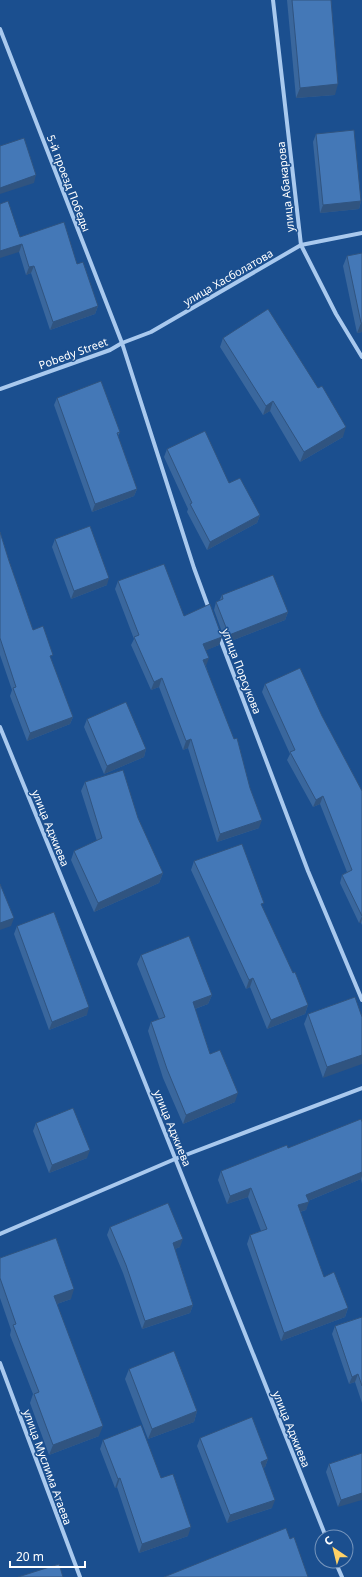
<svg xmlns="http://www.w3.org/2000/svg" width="362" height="1577" font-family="'Noto Sans',sans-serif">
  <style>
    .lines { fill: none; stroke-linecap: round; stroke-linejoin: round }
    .minor { stroke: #a9c9ee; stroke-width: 4 }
    .wall { fill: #3a679d }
    .shaded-wall { fill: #305480 }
    .building { fill: #4478b7; stroke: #305480 }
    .labels { text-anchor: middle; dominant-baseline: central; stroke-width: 3; stroke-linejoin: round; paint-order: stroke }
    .street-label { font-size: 11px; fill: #fff; stroke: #1b4f8f }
  </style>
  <rect width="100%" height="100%" fill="#1b4f8f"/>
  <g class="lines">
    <g class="minor">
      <path d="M 273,0 L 301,245 L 336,314 L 362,357"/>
      <path d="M 0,29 L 122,343 L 194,568 L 209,609"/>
      <path d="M 0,389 L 110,350 L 122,343 L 151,332 L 301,245 L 362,233"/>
      <path d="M 219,636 L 308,871 L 362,1000"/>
      <path d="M 0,727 L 128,1040 L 326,1537"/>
      <path d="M 0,1234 L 175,1159 L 362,1088"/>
      <path d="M 0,1363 L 80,1577"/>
      <path d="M 335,1561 L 342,1577"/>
    </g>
  </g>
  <g class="wall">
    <path d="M 287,0 L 331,0 L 335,95 L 296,98 Z"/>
    <path d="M 316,134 L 361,201 L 359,209 L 320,213 L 313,142 Z"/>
    <path d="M 20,237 L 77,264 L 98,306 L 95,314 L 50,330 L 31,273 L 26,275 L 19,252 Z"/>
    <path d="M 362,253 L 362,332 L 357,333 L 343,266 L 347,256 Z"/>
    <path d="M 223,338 L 343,437 L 300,462 L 270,411 L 263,415 L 220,347 Z"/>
    <path d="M 57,398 L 120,432 L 118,436 L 137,489 L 134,496 L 92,512 L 54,405 Z"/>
    <path d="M 167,449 L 229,483 L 260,515 L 257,523 L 207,550 L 187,512 L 188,509 L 164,457 Z"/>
    <path d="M 0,532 L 9,561 L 33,630 L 51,660 L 73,717 L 70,724 L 27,741 L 10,696 L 12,690 L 0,655 Z"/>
    <path d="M 55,539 L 107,585 L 71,599 L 52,547 Z"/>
    <path d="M 118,581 L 222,637 L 219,645 L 206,650 L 206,666 L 259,828 L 217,842 L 188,748 L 183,750 L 159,687 L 151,690 L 131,645 L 134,639 L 115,589 Z"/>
    <path d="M 222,595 L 288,612 L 285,620 L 226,643 L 214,610 L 216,602 L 219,601 Z"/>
    <path d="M 265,684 L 322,716 L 362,791 L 362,925 L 361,923 L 359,923 L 340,883 L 342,875 L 347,872 L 320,804 L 313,807 L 287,760 L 290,754 L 262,692 Z"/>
    <path d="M 87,719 L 146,749 L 144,757 L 104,774 L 84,727 Z"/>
    <path d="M 85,782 L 138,818 L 163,873 L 159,883 L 94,912 L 71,860 L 74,851 L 97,841 L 81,791 Z"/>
    <path d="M 194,861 L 262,907 L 308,1005 L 305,1014 L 267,1029 L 250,987 L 246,989 L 191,870 Z"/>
    <path d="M 17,926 L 87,1015 L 49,1030 L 14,934 Z"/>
    <path d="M 141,955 L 212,995 L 208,1004 L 195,1009 L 210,1054 L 235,1102 L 183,1124 L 163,1078 L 148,1031 L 151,1022 L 159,1019 L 137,964 Z"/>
    <path d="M 355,997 L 323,1078 L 304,1024 L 308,1014 Z"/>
    <path d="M 362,1122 L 362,1184 L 361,1179 L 308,1201 L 306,1210 L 300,1212 L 324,1277 L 348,1308 L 345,1317 L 281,1341 L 247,1244 L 250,1235 L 261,1231 L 248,1197 L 227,1204 L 218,1180 L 221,1171 L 288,1148 Z"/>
    <path d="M 36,1123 L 87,1158 L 49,1173 L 33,1131 Z"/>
    <path d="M 110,1227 L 180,1247 L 175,1249 L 193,1305 L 190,1313 L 142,1329 L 123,1273 L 107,1235 Z"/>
    <path d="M 0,1258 L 71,1299 L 57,1304 L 99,1436 L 49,1455 L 30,1403 L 33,1394 L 10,1335 L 11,1330 L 0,1298 Z"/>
    <path d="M 362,1317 L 362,1403 L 355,1382 L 349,1384 L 332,1334 L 335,1326 Z"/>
    <path d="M 129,1369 L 197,1411 L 194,1422 L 148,1439 L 125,1379 Z"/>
    <path d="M 200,1438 L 268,1459 L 265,1467 L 263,1468 L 272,1508 L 227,1523 L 197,1446 Z"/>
    <path d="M 103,1440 L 161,1478 L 188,1536 L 139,1553 L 117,1487 L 115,1488 L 100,1449 Z"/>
    <path d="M 362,1453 L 338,1507 L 326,1472 L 329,1464 Z"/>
  </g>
  <g class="shaded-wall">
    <path d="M 338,84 L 335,95 L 296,98 L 300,88 Z"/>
    <path d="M 36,175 L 34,183 L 0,194 L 0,188 Z"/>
    <path d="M 361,201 L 359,209 L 320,213 L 323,205 Z"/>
    <path d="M 22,244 L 19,252 L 0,258 L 0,251 Z"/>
    <path d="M 34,266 L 31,273 L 26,275 L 29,267 Z"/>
    <path d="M 98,306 L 95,314 L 50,330 L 53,322 Z"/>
    <path d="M 361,323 L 362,323 L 362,332 L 357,333 Z"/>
    <path d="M 273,401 L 270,411 L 263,415 L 266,406 Z"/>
    <path d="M 346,427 L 343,437 L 300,462 L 304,452 Z"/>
    <path d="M 137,489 L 134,496 L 92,512 L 95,504 Z"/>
    <path d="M 260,515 L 257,523 L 207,550 L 210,542 Z"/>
    <path d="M 109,578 L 107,585 L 71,599 L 74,591 Z"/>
    <path d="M 288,612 L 285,620 L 226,643 L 229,635 Z"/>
    <path d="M 222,637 L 219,645 L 200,653 L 203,644 Z"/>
    <path d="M 209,658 L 206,666 L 203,660 Z"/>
    <path d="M 162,678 L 159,687 L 151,690 L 154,682 Z"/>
    <path d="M 73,717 L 70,724 L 27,741 L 30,733 Z"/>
    <path d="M 191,739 L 188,748 L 183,750 L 186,741 Z"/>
    <path d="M 146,749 L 144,757 L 104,774 L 107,766 Z"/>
    <path d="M 323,796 L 320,804 L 313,807 L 316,800 Z"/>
    <path d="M 262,820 L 259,828 L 217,842 L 220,834 Z"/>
    <path d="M 163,873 L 159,883 L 94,912 L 98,903 Z"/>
    <path d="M 362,916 L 362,919 L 361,923 L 359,923 Z"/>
    <path d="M 14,918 L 11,926 L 0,930 L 0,923 Z"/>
    <path d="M 253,978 L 250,987 L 246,989 L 249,980 Z"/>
    <path d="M 212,995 L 208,1004 L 189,1011 L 193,1002 Z"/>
    <path d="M 308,1005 L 305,1014 L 267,1029 L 271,1020 Z"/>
    <path d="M 89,1007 L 87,1015 L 49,1030 L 52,1022 Z"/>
    <path d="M 362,1055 L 362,1064 L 323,1078 L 327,1067 Z"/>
    <path d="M 238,1093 L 235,1102 L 183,1124 L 186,1115 Z"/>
    <path d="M 90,1150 L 87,1158 L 49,1173 L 52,1165 Z"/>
    <path d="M 362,1172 L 362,1176 L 361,1179 L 303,1203 L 306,1195 Z"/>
    <path d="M 251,1188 L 248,1197 L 227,1204 L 230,1196 Z"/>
    <path d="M 309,1202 L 306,1210 L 295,1213 L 298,1205 Z"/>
    <path d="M 183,1239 L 180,1247 L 170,1251 L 173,1243 Z"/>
    <path d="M 74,1289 L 71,1299 L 51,1306 L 54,1296 Z"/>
    <path d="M 193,1305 L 190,1313 L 142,1329 L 145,1321 Z"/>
    <path d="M 348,1308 L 345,1317 L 281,1341 L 284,1333 Z"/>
    <path d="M 358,1374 L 355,1382 L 349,1384 L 352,1377 Z"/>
    <path d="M 197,1411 L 194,1422 L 148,1439 L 152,1429 Z"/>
    <path d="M 103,1426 L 99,1436 L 49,1455 L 53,1445 Z"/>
    <path d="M 268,1459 L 265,1467 L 258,1470 L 261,1462 Z"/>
    <path d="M 120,1478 L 117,1487 L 115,1488 L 118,1479 Z"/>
    <path d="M 362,1493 L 362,1500 L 338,1507 L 341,1500 Z"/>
    <path d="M 275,1500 L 272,1508 L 227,1523 L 230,1515 Z"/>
    <path d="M 191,1527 L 188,1536 L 139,1553 L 142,1544 Z"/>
  </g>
  <g class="building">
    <path d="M 292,0 L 331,0 L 338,84 L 300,88 Z"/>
    <path d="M 354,130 L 361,201 L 323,205 L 316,134 Z"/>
    <path d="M 24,138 L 36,175 L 0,188 L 0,146 Z"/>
    <path d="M 8,201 L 20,237 L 64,222 L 77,264 L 83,262 L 98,306 L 53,322 L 34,266 L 29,267 L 22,244 L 0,251 L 0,204 Z"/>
    <path d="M 362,253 L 362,323 L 361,323 L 347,256 Z"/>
    <path d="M 268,309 L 318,388 L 322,386 L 346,427 L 304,452 L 273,401 L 266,406 L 223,338 Z"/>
    <path d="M 101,381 L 120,432 L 117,433 L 137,489 L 95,504 L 57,398 Z"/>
    <path d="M 205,431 L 229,483 L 240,478 L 260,515 L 210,542 L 190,504 L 192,503 L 167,449 Z"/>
    <path d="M 90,526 L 109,578 L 74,591 L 55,539 Z"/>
    <path d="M 0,532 L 9,561 L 33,630 L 43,626 L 53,655 L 50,656 L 73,717 L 30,733 L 13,688 L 16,687 L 0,638 Z"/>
    <path d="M 164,564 L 184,616 L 210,604 L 222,637 L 203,644 L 209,658 L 203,660 L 234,739 L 237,738 L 250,788 L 262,820 L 220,834 L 191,739 L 186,741 L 162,678 L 154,682 L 134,637 L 139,635 L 118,581 Z"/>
    <path d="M 273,575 L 288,612 L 229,635 L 216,602 L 223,599 L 222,595 Z"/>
    <path d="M 300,668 L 322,716 L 362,791 L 362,916 L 342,875 L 352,870 L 323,796 L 316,800 L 290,752 L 295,750 L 265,684 Z"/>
    <path d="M 126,702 L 146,749 L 107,766 L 87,719 Z"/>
    <path d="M 123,770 L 138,818 L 163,873 L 98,903 L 74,851 L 102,838 L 85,782 Z"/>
    <path d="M 242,844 L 264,903 L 261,904 L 293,973 L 295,972 L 308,1005 L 271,1020 L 253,978 L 249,980 L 194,861 Z"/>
    <path d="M 0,884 L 14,918 L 0,923 Z"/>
    <path d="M 54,912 L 89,1007 L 52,1022 L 17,926 Z"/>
    <path d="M 189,936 L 212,995 L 193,1002 L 210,1054 L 220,1050 L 238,1093 L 186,1115 L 167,1069 L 151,1022 L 165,1017 L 141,955 Z"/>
    <path d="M 355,997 L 362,1017 L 362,1055 L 327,1067 L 308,1014 Z"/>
    <path d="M 73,1108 L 90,1150 L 52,1165 L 36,1123 Z"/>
    <path d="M 361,1119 L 362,1122 L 362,1172 L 306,1195 L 309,1202 L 298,1205 L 324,1277 L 334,1272 L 348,1308 L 284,1333 L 250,1235 L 267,1229 L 251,1188 L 230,1196 L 221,1171 L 287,1145 L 288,1148 Z"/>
    <path d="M 168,1203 L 183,1239 L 173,1243 L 193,1305 L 145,1321 L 126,1265 L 110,1227 Z"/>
    <path d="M 56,1238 L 74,1289 L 54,1296 L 103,1426 L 53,1445 L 34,1394 L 39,1392 L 13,1325 L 16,1324 L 0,1278 L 0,1258 Z"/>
    <path d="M 362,1317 L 362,1386 L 358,1374 L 352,1377 L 335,1326 Z"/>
    <path d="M 174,1351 L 197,1411 L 152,1429 L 129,1369 Z"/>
    <path d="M 252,1417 L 268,1459 L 261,1462 L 275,1500 L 230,1515 L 200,1438 Z"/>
    <path d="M 141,1425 L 161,1478 L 173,1474 L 191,1527 L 142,1544 L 120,1478 L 118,1479 L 103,1440 Z"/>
    <path d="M 362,1453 L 362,1493 L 341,1500 L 329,1464 Z"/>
    <path d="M 286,1528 L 290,1539 L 294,1537 L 308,1577 L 164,1577 Z"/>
    <path d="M 59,1564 L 63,1577 L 18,1577 Z"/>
  </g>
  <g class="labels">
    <g class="street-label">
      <text transform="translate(69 183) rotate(69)">5-й проезд Победы</text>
      <text transform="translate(285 187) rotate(-96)">улица Абакарова</text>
      <text transform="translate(228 277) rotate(-30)">улица Хасболатова</text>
      <text transform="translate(73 353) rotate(-20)">Pobedy Street</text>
      <text transform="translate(242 671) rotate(69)">улица Порсукова</text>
      <text transform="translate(51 828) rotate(68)">улица Аджиева</text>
      <text transform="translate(173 1128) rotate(68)">улица Аджиева</text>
      <text transform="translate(292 1429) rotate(68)">улица Аджиева</text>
      <text transform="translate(48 1467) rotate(70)">улица Муслима Атаева</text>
    </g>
  </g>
  <g transform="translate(334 1549) rotate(325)"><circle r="19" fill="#1b4f8f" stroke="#7695bc"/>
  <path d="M0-3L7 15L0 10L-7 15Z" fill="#ffd166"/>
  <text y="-6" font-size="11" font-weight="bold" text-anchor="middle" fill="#ffffff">С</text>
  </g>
  <path d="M10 1561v6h75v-6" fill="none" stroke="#ffffff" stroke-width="2"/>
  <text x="16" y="1561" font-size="12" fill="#ffffff" stroke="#1b4f8f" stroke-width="3" paint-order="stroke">20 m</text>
</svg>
